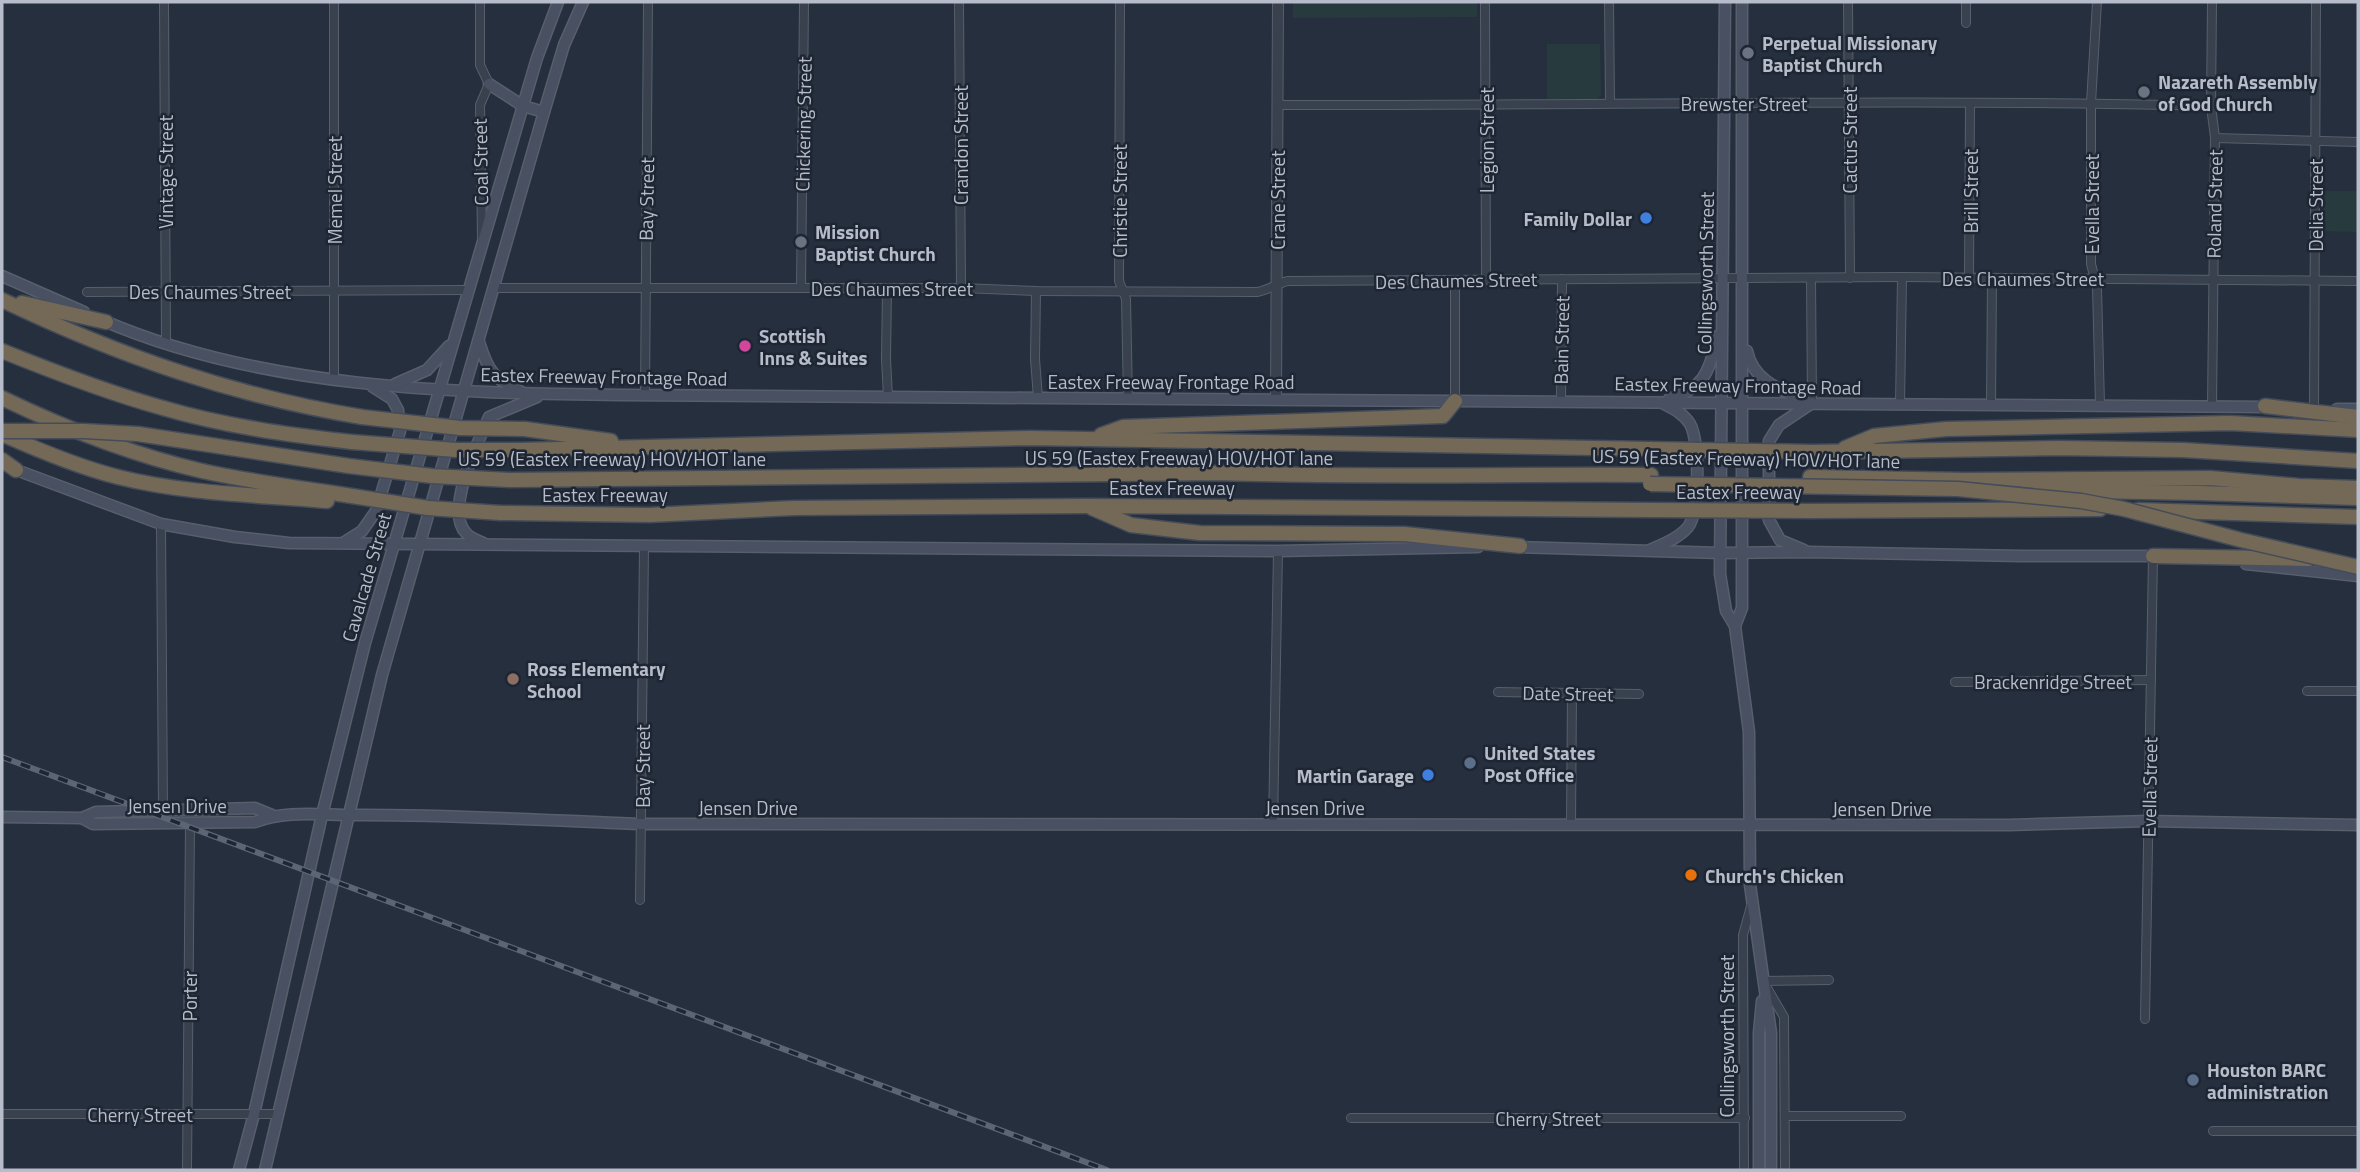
<svg xmlns="http://www.w3.org/2000/svg" width="2360" height="1172" font-family="'Titillium Web',sans-serif">
  <style>
    .green { fill: #273b3f }
    .lines { fill: none; stroke-linecap: round; stroke-linejoin: round }
    .minor-casing { stroke: #575f6c; stroke-width: 10 }
    .tertiary-casing { stroke: #575f6c; stroke-width: 12 }
    .secondary-casing { stroke: #575f6c; stroke-width: 13 }
    .motorway-casing { stroke: #444c59; stroke-width: 17 }
    .minor { stroke: #39414e; stroke-width: 8 }
    .tertiary { stroke: #39414e; stroke-width: 10 }
    .secondary { stroke: #485061; stroke-width: 10 }
    .motorway { stroke: #746957; stroke-width: 14 }
    .rail-casing { stroke: #5c6575; stroke-width: 6 }
    .rail { stroke: #1e2633; stroke-width: 3.5; stroke-dasharray: 10; stroke-linecap: butt }
    .motorway-bridge-casing { stroke: #444c59; stroke-width: 17; stroke-linecap: butt }
    .motorway-bridge { stroke: #746957; stroke-width: 14 }
    .worship-dot { fill: #6b7280; stroke: #1e2633; stroke-width: 2.5 }
    .shop-dot { fill: #3f7fe0; stroke: #1e2633; stroke-width: 2.5 }
    .hotel-dot { fill: #d1479c; stroke: #1e2633; stroke-width: 2.5 }
    .education-dot { fill: #8d6e63; stroke: #1e2633; stroke-width: 2.5 }
    .service-dot { fill: #5c6f8a; stroke: #1e2633; stroke-width: 2.5 }
    .food-dot { fill: #e8710a; stroke: #1e2633; stroke-width: 2.5 }
    .labels { text-anchor: middle; dominant-baseline: central; stroke-width: 5; stroke-linejoin: round; paint-order: stroke }
    .poi-label { font-size: 19px; font-weight: bold; fill: #b6bcc9; stroke: #1e2633; text-anchor: start }
    .street-label { font-size: 19px; fill: #b6bcc9; stroke: #1e2633 }
  </style>
  <rect width="100%" height="100%" fill="#252f3e"/>
  <g class="green">
    <path d="M 1293,2 L 1477,2 L 1477,17 L 1293,18 Z"/>
    <path d="M 1547,44 L 1600,44 L 1601,95 L 1596,100 L 1547,99 Z"/>
    <path d="M 2322,191 L 2358,191 L 2358,232 L 2322,231 Z"/>
  </g>
  <g class="lines">
    <defs>
      <g id="minor">
        <path d="M 164,2 L 166,342"/>
        <path d="M 480,2 L 480,65 L 489,84 L 480,105 L 482,238"/>
        <path d="M 959,2 L 961,288"/>
        <path d="M 1120,2 L 1119,281 L 1126,299 L 1128,398"/>
        <path d="M 1485,2 L 1486,279"/>
        <path d="M 1609,2 L 1610,103"/>
        <path d="M 1848,2 L 1850,278"/>
        <path d="M 2097,2 L 2091,103 L 2091,264 L 2097,287 L 2100,405"/>
        <path d="M 1966,23 L 1966,2"/>
        <path d="M 1277,105 C 1589,106 1900,98 2211,106"/>
        <path d="M 2215,138 L 2358,142"/>
        <path d="M 1811,278 L 1812,403"/>
        <path d="M 1969,278 L 1970,103"/>
        <path d="M 494,288 L 961,288 L 1036,291 L 1257,292 C 1269,290 1277,283 1288,281 L 1902,277 L 2358,281"/>
        <path d="M 801,288 L 804,2"/>
        <path d="M 887,289 L 886,359 L 888,397"/>
        <path d="M 1036,291 L 1035,359 L 1038,398"/>
        <path d="M 87,292 L 468,290"/>
        <path d="M 334,379 L 334,2"/>
        <path d="M 645,395 L 648,2"/>
        <path d="M 1455,401 L 1455,280"/>
        <path d="M 1561,401 L 1562,279"/>
        <path d="M 1900,405 L 1902,277"/>
        <path d="M 1991,405 L 1992,279"/>
        <path d="M 2212,406 L 2215,138 L 2211,106 L 2212,2"/>
        <path d="M 2314,408 L 2316,2"/>
        <path d="M 161,524 L 163,811"/>
        <path d="M 1955,682 L 2151,680"/>
        <path d="M 2307,691 L 2358,691"/>
        <path d="M 1498,692 L 1639,694"/>
        <path d="M 1273,824 L 1278,551"/>
        <path d="M 1571,825 L 1572,693"/>
        <path d="M 640,900 L 644,547"/>
        <path d="M 2145,1019 L 2153,556"/>
        <path d="M 2,1114 L 279,1114"/>
        <path d="M 1785,1116 L 1901,1116"/>
        <path d="M 1351,1118 L 1745,1118"/>
        <path d="M 2213,1131 L 2358,1131"/>
        <path d="M 187,1170 L 190,823"/>
        <path d="M 1744,1170 L 1743,935 L 1751,906"/>
        <path d="M 1785,1170 L 1784,1017 L 1763,981 L 1829,980"/>
      </g>
      <path id="tertiary" d="M 1276,399 L 1278,2"/>
      <g id="secondary">
        <path d="M 1725,2 L 1720,574 L 1726,611 L 1735,626 L 1749,732 L 1750,885 L 1771,1033 L 1771,1170"/>
        <path d="M 489,84 L 523,106 L 544,112"/>
        <path d="M 2,276 L 84,312"/>
        <path d="M 102,320 C 261,389 452,393 623,395 L 2271,407"/>
        <path d="M 479,342 C 488,371 493,378 520,391"/>
        <path d="M 1747,351 C 1753,381 1781,390 1806,401"/>
        <path d="M 395,384 L 427,370 L 449,346"/>
        <path d="M 1669,399 C 1707,387 1708,371 1718,336"/>
        <path d="M 2337,409 L 2358,409"/>
        <path d="M 11,468 L 161,524 L 235,537 L 289,543 L 1278,551 L 1478,547"/>
        <path d="M 343,543 L 362,531 L 376,511 L 400,431 L 398,410 L 392,399 L 373,387"/>
        <path d="M 485,544 C 479,541 470,538 466,533 C 444,511 479,440 489,417 L 537,397"/>
        <path d="M 1515,547 L 1721,553 L 1809,552 L 2022,556 L 2160,556"/>
        <path d="M 1650,550 C 1663,544 1679,538 1688,527 C 1700,512 1700,441 1690,424 C 1684,414 1674,409 1664,404"/>
        <path d="M 1804,550 L 1780,540 L 1769,520 L 1769,441 L 1779,425 L 1812,403"/>
        <path d="M 2246,564 L 2358,576"/>
        <path d="M 1735,626 L 1742,608 L 1742,2"/>
        <path d="M 2,817 L 82,818 L 96,812 L 255,808 L 272,815"/>
        <path d="M 82,818 L 93,824 L 255,822 C 287,809 326,816 361,815 C 455,815 548,820 641,824 L 2009,825 L 2148,821 L 2358,825"/>
        <path d="M 239,1170 L 254,1114 L 322,815 L 365,643 L 537,58 L 558,2"/>
        <path d="M 265,1170 L 382,675 L 544,112 L 564,45 L 583,2"/>
        <path d="M 1759,1170 L 1759,1033 L 1762,1001"/>
      </g>
      <g id="motorway">
        <path d="M 2,300 C 119,356 234,396 362,417"/>
        <path d="M 22,303 L 106,322"/>
        <path d="M 2,351 C 54,372 108,393 163,408 C 224,426 289,435 352,442"/>
        <path d="M 2,398 C 66,429 133,455 202,471 C 247,481 293,487 339,494"/>
        <path d="M 2265,406 L 2358,417"/>
        <path d="M 525,429 L 611,441"/>
        <path d="M 2,434 C 40,451 78,467 118,477 C 186,494 258,495 327,501"/>
        <path d="M 1101,435 L 1123,427 L 1443,416 L 1455,401"/>
        <path d="M 1845,448 L 1874,436 L 1946,429 L 2230,423 L 2358,430"/>
        <path d="M 519,450 L 1030,438 L 1650,449"/>
        <path d="M 1812,452 L 2058,448 L 2183,450 L 2358,461"/>
        <path d="M 2,460 L 16,470"/>
        <path d="M 1810,477 L 1965,480 L 2210,478 L 2299,486 L 2358,488"/>
        <path d="M 510,480 L 1220,473 C 1364,478 1507,474 1651,475"/>
        <path d="M 2026,490 L 2199,493 L 2358,498"/>
        <path d="M 1092,508 L 1131,525 L 1200,533 L 1404,534 L 1520,546"/>
        <path d="M 2138,510 L 2358,517"/>
        <path d="M 1811,511 L 2100,509"/>
        <path d="M 501,513 L 649,515 L 794,508 L 1087,506 L 1650,510"/>
        <path d="M 2153,556 L 2309,559"/>
      </g>
    </defs>
    <use href="#minor" class="minor-casing"/>
    <use href="#tertiary" class="tertiary-casing"/>
    <use href="#secondary" class="secondary-casing"/>
    <use href="#motorway" class="motorway-casing"/>
    <use href="#minor" class="minor"/>
    <use href="#tertiary" class="tertiary"/>
    <use href="#secondary" class="secondary"/>
    <use href="#motorway" class="motorway"/>
    <defs>
      <path id="rail" d="M 2,757 L 1107,1170"/>
    </defs>
    <use href="#rail" class="rail-casing"/>
    <use href="#rail" class="rail"/>
    <defs>
      <g id="motorway-bridge">
        <path d="M 362,417 L 460,428 L 525,429"/>
        <path d="M 2,431 L 84,431 L 138,434 L 349,466 L 432,476 L 510,480"/>
        <path d="M 352,442 L 456,450 L 519,450"/>
        <path d="M 1650,449 L 1812,452"/>
        <path d="M 1650,484 L 1958,489 L 2081,501 L 2124,509 L 2241,540 L 2358,567"/>
        <path d="M 339,494 L 428,508 L 501,513"/>
        <path d="M 1650,510 L 1811,511"/>
      </g>
    </defs>
    <use href="#motorway-bridge" class="motorway-bridge-casing"/>
    <use href="#motorway-bridge" class="motorway-bridge"/>
  </g>
  <g class="worship-dot">
    <circle cx="1748" cy="53" r="7"/>
    <circle cx="2144" cy="92" r="7"/>
    <circle cx="801" cy="242" r="7"/>
  </g>
  <g class="shop-dot">
    <circle cx="1646" cy="218" r="7"/>
    <circle cx="1428" cy="775" r="7"/>
  </g>
  <circle class="hotel-dot" cx="745" cy="346" r="7"/>
  <circle class="education-dot" cx="513" cy="679" r="7"/>
  <g class="service-dot">
    <circle cx="1470" cy="763" r="7"/>
    <circle cx="2193" cy="1080" r="7"/>
  </g>
  <circle class="food-dot" cx="1691" cy="875" r="7"/>
  <g class="labels">
    <g class="poi-label">
      <text x="1762" y="42">Perpetual Missionary<tspan x="1762" dy="22">Baptist Church</tspan></text>
      <text x="2158" y="81">Nazareth Assembly<tspan x="2158" dy="22">of God Church</tspan></text>
      <text x="1632" y="218" text-anchor="end">Family Dollar</text>
      <text x="815" y="231">Mission<tspan x="815" dy="22">Baptist Church</tspan></text>
      <text x="759" y="335">Scottish<tspan x="759" dy="22">Inns &amp; Suites</tspan></text>
      <text x="527" y="668">Ross Elementary<tspan x="527" dy="22">School</tspan></text>
      <text x="1484" y="752">United States<tspan x="1484" dy="22">Post Office</tspan></text>
      <text x="1414" y="775" text-anchor="end">Martin Garage</text>
      <text x="1705" y="875">Church's Chicken</text>
      <text x="2207" y="1069">Houston BARC<tspan x="2207" dy="22">administration</tspan></text>
    </g>
    <g class="street-label">
      <text x="1744" y="103">Brewster Street</text>
      <text transform="translate(803 124) rotate(-89)">Chickering Street</text>
      <text transform="translate(1486 140) rotate(-90)">Legion Street</text>
      <text transform="translate(1849 140) rotate(-90)">Cactus Street</text>
      <text transform="translate(960 145) rotate(-90)">Crandon Street</text>
      <text transform="translate(480 162) rotate(-91)">Coal Street</text>
      <text transform="translate(165 172) rotate(-90)">Vintage Street</text>
      <text transform="translate(334 190) rotate(-90)">Memel Street</text>
      <text transform="translate(1970 191) rotate(-90)">Brill Street</text>
      <text transform="translate(646 199) rotate(-89)">Bay Street</text>
      <text transform="translate(1277 200) rotate(-90)">Crane Street</text>
      <text transform="translate(1119 201) rotate(-90)">Christie Street</text>
      <text transform="translate(2091 204) rotate(-90)">Evella Street</text>
      <text transform="translate(2214 204) rotate(-89)">Roland Street</text>
      <text transform="translate(2315 205) rotate(-90)">Delia Street</text>
      <text transform="translate(1705 273) rotate(-89)">Collingsworth Street</text>
      <text x="2023" y="278">Des Chaumes Street</text>
      <text transform="translate(1456 280) rotate(-1)">Des Chaumes Street</text>
      <text x="892" y="288">Des Chaumes Street</text>
      <text x="210" y="291">Des Chaumes Street</text>
      <text transform="translate(1561 340) rotate(-89)">Bain Street</text>
      <text transform="translate(604 376) rotate(1)">Eastex Freeway Frontage Road</text>
      <text x="1171" y="381">Eastex Freeway Frontage Road</text>
      <text transform="translate(1738 385) rotate(1)">Eastex Freeway Frontage Road</text>
      <text x="1179" y="457">US 59 (Eastex Freeway) HOV/HOT lane</text>
      <text x="612" y="458">US 59 (Eastex Freeway) HOV/HOT lane</text>
      <text transform="translate(1746 458) rotate(1)">US 59 (Eastex Freeway) HOV/HOT lane</text>
      <text x="1172" y="487">Eastex Freeway</text>
      <text x="1739" y="491">Eastex Freeway</text>
      <text x="605" y="494">Eastex Freeway</text>
      <text transform="translate(366 577) rotate(-74)">Cavalcade Street</text>
      <text x="2053" y="681">Brackenridge Street</text>
      <text transform="translate(1568 693) rotate(1)">Date Street</text>
      <text transform="translate(642 766) rotate(-90)">Bay Street</text>
      <text transform="translate(2149 787) rotate(-89)">Evella Street</text>
      <text x="177" y="805">Jensen Drive</text>
      <text x="748" y="807">Jensen Drive</text>
      <text x="1315" y="807">Jensen Drive</text>
      <text x="1882" y="808">Jensen Drive</text>
      <text transform="translate(189 996) rotate(-90)">Porter</text>
      <text transform="translate(1726 1036) rotate(-90)">Collingsworth Street</text>
      <text x="140" y="1114">Cherry Street</text>
      <text x="1548" y="1118">Cherry Street</text>
    </g>
  </g>
  <rect width="2360" height="1172" fill="none" stroke="#b6bcc9" stroke-width="7"/>
</svg>
